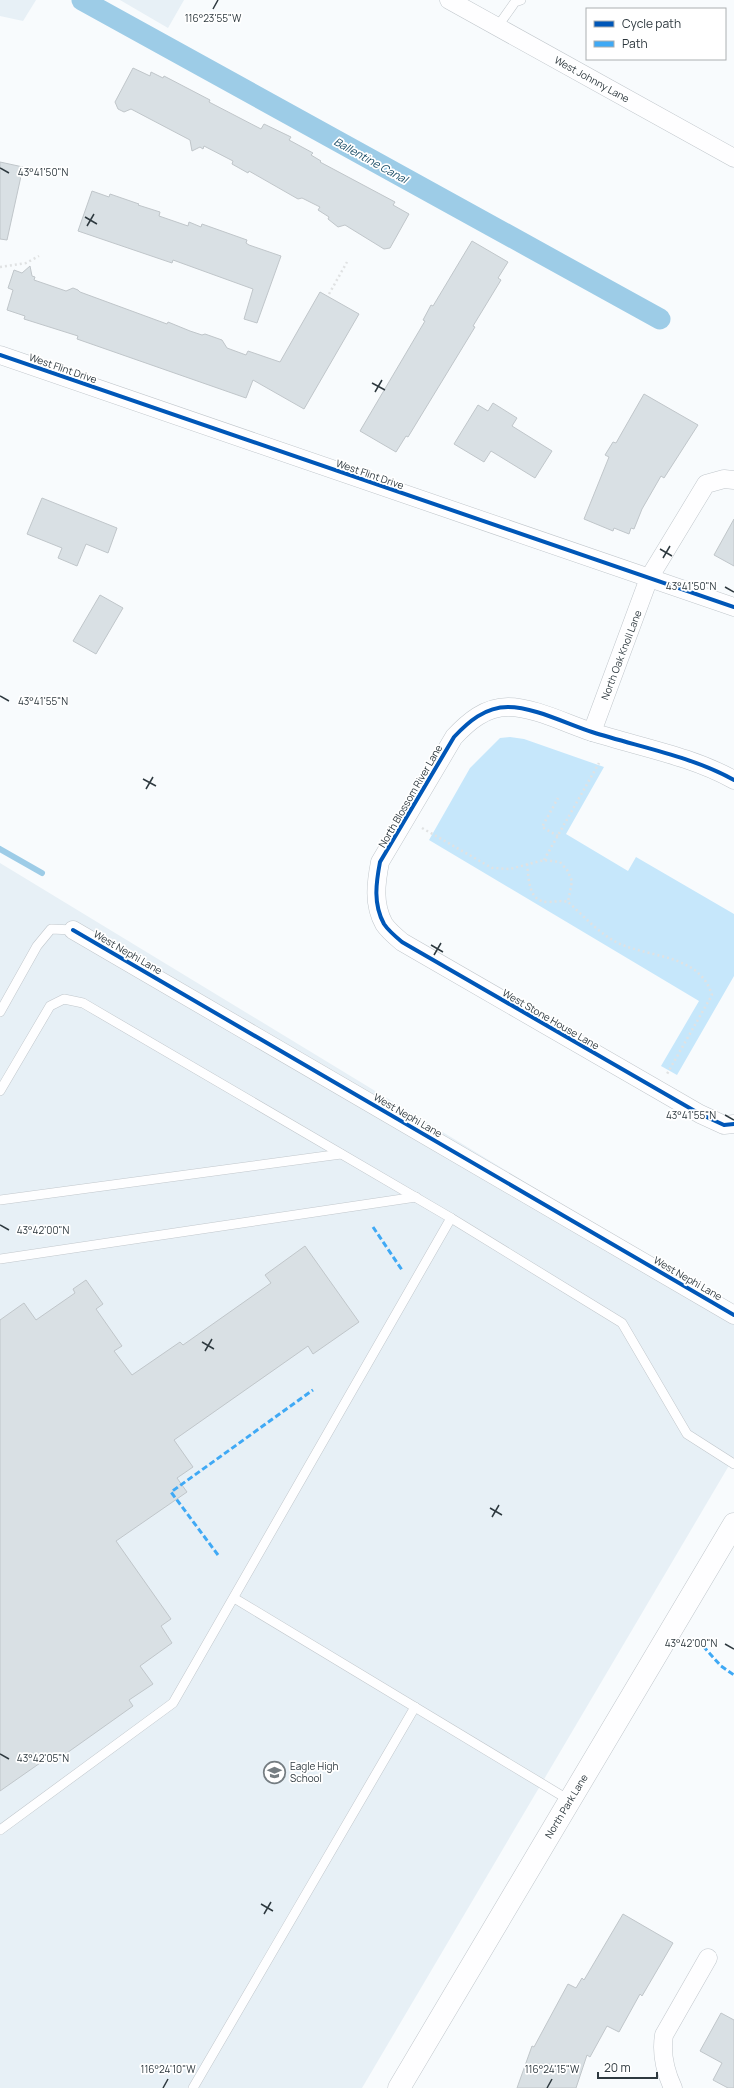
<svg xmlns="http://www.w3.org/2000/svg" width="734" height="2088" font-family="Manrope,sans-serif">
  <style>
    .built { fill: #e7f0f6 }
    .green { fill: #c6e7fb }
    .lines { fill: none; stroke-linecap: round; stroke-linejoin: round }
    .stream { stroke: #9dcce7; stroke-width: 6 }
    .canal { stroke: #9dcce7; stroke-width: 21 }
    .building { fill: #d9e0e4; stroke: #c0c6ca }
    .service-casing { stroke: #c1c7cc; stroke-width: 10 }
    .minor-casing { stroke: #c1c7cc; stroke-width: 19 }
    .tertiary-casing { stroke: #c1c7cc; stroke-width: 23 }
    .path { stroke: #e0e2e3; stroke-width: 2.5; stroke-dasharray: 2 3; stroke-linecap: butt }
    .service { stroke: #fefeff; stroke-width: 9 }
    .minor { stroke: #fefeff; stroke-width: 18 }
    .tertiary { stroke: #fefeff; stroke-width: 22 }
    .quiet { stroke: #3fa9f5; stroke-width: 3; stroke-dasharray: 6 3; stroke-linecap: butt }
    .cycleway-casing { stroke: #fff; stroke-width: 6 }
    .cycleway { stroke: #0057b8; stroke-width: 4 }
    .ticks { fill: none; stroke: #2e393f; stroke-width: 1.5 }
    .labels { text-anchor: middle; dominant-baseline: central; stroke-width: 3.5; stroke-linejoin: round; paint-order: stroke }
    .street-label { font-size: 10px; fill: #2e393f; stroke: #fff }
    .poi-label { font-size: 10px; fill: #2e393f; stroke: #fff; text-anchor: start }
    .water-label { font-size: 11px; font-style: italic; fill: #174b65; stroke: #fff }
    .ticks-label { font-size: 10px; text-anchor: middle; fill: #2e393f; stroke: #fff; stroke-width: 3.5; stroke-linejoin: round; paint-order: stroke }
  </style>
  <rect width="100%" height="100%" fill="#f8fbfd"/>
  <g class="built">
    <path d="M 0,0 L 36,0 L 23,21 L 0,16 Z"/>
    <path d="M 120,0 L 184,0 L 168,28 Z"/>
    <path d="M 0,863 L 734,1309 L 734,1457 L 362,2088 L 0,2088 Z"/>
  </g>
  <path class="green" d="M 510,737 L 524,739 L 604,767 L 566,834 L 628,871 L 636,857 L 734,914 L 734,976 L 677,1075 L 661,1066 L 699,1001 L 429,840 L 470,768 L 500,738 Z"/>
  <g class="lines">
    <path class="stream" d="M 0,849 L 42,873"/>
    <path class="canal" d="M 82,0 L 660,319"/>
  </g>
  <g class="building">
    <path d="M 133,68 L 150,76 L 151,72 L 163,78 L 164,76 L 210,100 L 209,102 L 261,129 L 264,124 L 291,137 L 289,140 L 313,153 L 311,155 L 321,161 L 320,162 L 395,202 L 393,205 L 409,214 L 390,248 L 384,249 L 345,225 L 338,227 L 328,219 L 329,217 L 318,210 L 320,207 L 302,198 L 298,199 L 249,171 L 248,173 L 232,164 L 233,161 L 204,146 L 203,149 L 200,147 L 192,151 L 190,140 L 131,109 L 124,112 L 118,109 L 115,102 Z"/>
    <path d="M 0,162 L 23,167 L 7,240 L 0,239 Z"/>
    <path d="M 92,191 L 109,197 L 110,194 L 139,204 L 138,205 L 160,212 L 159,216 L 188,226 L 189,222 L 201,227 L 202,224 L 247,240 L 246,243 L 249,245 L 281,256 L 257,323 L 244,319 L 253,289 L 173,260 L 172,263 L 78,231 Z"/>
    <path d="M 472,241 L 508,262 L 498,278 L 501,280 L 473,326 L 475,327 L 408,437 L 406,436 L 396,452 L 360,431 L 425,321 L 423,320 L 431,305 L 433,306 Z"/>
    <path d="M 30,266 L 32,276 L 35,277 L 34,280 L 66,291 L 73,288 L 78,290 L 80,292 L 167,324 L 168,322 L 190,331 L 202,335 L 205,334 L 222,340 L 227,348 L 246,355 L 248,351 L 280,362 L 320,292 L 359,314 L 304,409 L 253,380 L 246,398 L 77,339 L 78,336 L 24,319 L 25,316 L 7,310 L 13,290 L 8,288 L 14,270 L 22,273 Z"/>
    <path d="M 644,394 L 698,425 L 664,478 L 661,476 L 642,509 L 634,529 L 631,528 L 629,534 L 614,528 L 613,531 L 584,519 L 609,457 L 605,455 L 613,442 L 616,443 Z"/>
    <path d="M 493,403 L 517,418 L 512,426 L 552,451 L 535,478 L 491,451 L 484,462 L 454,444 L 478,405 L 488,411 Z"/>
    <path d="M 42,498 L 117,528 L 108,553 L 86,544 L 77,566 L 58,558 L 62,548 L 27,534 Z"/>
    <path d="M 734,519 L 734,566 L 714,555 Z"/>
    <path d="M 100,595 L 123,608 L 96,654 L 73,641 Z"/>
    <path d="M 305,1246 L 359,1322 L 313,1354 L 308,1346 L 174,1440 L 193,1467 L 177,1478 L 187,1492 L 116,1541 L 171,1619 L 161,1626 L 172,1643 L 140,1666 L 153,1684 L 129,1700 L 133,1706 L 57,1760 L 53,1754 L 0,1791 L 0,1320 L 24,1303 L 36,1320 L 75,1293 L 73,1289 L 86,1280 L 103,1304 L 96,1309 L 122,1346 L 114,1351 L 132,1375 L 180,1342 L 183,1345 L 271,1283 L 265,1275 Z"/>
    <path d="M 623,1914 L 673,1943 L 642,1996 L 640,1994 L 619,2032 L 607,2026 L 590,2057 L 587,2055 L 576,2088 L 517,2088 L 532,2046 L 534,2047 L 568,1984 L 576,1988 L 582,1978 L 584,1980 Z"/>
    <path d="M 721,2013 L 734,2020 L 734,2088 L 728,2088 L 713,2080 L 722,2063 L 700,2051 Z"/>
  </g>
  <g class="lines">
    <defs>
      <g id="service">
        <path d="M 498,26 L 515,2 L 521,0"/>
        <path d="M 0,1012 L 37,946 L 51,929 L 73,930"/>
        <path d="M 0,1091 L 50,1006 L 64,999 L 83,1003 L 451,1218"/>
        <path d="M 0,1200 L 341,1154"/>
        <path d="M 0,1259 L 416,1197"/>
        <path d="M 234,1598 L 569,1800"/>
        <path d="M 0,1830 L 173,1703 L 451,1218 L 622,1323 L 687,1434 L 734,1464"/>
        <path d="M 193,2088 L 415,1707"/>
      </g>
      <g id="minor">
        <path d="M 449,0 L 734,158"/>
        <path d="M 0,355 L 734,607"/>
        <path d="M 592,732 L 649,578 L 706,484 L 724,479 L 734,480"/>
        <path d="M 734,780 C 691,756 639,747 592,732 C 567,724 534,707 508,707 C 485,707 468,722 454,737 L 380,862 C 376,883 373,904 384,924 C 388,930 396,937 402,942 L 700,1114 L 724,1125 L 734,1124"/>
        <path d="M 73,930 L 734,1315"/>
        <path d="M 673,2088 C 665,2071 661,2053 664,2035 L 708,1958"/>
      </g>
      <path id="tertiary" d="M 399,2088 L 734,1524"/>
    </defs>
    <use href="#service" class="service-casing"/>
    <use href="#minor" class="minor-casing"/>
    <use href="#tertiary" class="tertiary-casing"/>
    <g class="path">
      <path d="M 0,267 L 26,263 L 39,256"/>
      <path d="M 329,294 L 347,262"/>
      <path d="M 422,828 L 492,868 L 510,869 L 544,860 L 560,862 L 567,870 L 572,881 L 568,902 C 584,916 600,935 620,944 C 653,958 700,955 712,995 L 667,1074"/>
      <path d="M 558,836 L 542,827 L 558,798"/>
      <path d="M 544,860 L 599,763"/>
      <path d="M 527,864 C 529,879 528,902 548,902 C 556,902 560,900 568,902"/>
    </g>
    <use href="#service" class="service"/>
    <use href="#minor" class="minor"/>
    <use href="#tertiary" class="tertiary"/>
    <g class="quiet">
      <path d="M 373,1227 L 402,1270"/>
      <path d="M 218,1555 L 171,1492 L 313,1390"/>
      <path d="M 703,1646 L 721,1666 L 734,1675"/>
    </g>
    <defs>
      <g id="cycleway">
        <path d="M 0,355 L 734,607"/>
        <path d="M 734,780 C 691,756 639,747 592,732 C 567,724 534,707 508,707 C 485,707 468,722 454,737 L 380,862 C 376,883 373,904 384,924 C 388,930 396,937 402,942 L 700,1114 L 724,1125 L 734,1124"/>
        <path d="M 73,930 L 734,1315"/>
      </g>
    </defs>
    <use href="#cycleway" class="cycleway-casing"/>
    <use href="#cycleway" class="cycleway"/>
  </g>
  <path class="ticks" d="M 213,9 L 218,0M 0,168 L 9,173M 85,217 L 97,224M 87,226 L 94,214M 372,383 L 385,390M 375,392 L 382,380M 660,549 L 672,556M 663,558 L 670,546M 725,587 L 734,592M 0,696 L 9,701M 143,779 L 156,786M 146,789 L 153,777M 431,945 L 443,952M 434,955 L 441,943M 725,1115 L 734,1120M 0,1225 L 9,1230M 202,1342 L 214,1349M 205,1351 L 212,1339M 490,1508 L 502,1515M 492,1517 L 499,1505M 725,1644 L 734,1649M 0,1754 L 9,1759M 261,1904 L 273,1911M 264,1914 L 271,1902M 163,2088 L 168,2079M 547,2088 L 552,2079"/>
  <defs>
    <symbol id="school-ring" viewBox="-11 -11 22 22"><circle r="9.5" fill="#fff" stroke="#757d82" stroke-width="1.5"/><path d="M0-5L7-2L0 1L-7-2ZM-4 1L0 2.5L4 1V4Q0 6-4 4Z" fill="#757d82"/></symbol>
  </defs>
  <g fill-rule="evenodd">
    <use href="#school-ring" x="262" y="1760" width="25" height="25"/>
  </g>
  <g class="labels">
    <g class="street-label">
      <text transform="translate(592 79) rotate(29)">West Johnny Lane</text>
      <text transform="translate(63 368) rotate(19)">West Flint Drive</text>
      <text transform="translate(370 474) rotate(19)">West Flint Drive</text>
      <text transform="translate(621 655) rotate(-69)">North Oak Knoll Lane</text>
      <text transform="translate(410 796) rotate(-60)">North Blossom River Lane</text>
      <text transform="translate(128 952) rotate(30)">West Nephi Lane</text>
      <text transform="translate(551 1019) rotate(30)">West Stone House Lane</text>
      <text transform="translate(408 1115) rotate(30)">West Nephi Lane</text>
      <text transform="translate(688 1278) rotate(30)">West Nephi Lane</text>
      <text transform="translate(566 1806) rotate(-59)">North Park Lane</text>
    </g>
    <g class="poi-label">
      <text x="290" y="1766">Eagle High<tspan x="290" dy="12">School</tspan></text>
    </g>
    <g class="water-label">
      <text transform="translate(371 160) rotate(29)">Ballentine Canal</text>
    </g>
  </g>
  <g class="ticks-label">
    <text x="213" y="22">116°23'55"W</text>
    <text x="43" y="176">43°41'50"N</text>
    <text x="691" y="590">43°41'50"N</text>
    <text x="43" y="705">43°41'55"N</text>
    <text x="691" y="1119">43°41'55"N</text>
    <text x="43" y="1234">43°42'00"N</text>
    <text x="691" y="1647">43°42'00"N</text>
    <text x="43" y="1762">43°42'05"N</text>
    <text x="168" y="2073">116°24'10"W</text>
    <text x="552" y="2073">116°24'15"W</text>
  </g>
  <rect x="586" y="8" width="140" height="52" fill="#ffffff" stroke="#abb0b2"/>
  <rect x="594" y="21" width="20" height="6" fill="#0057b8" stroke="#abb0b2"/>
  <text x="622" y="28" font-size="12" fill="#2e393f">Cycle path</text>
  <rect x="594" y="41" width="20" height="6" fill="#3fa9f5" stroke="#abb0b2"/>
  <text x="622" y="48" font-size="12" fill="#2e393f">Path</text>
  <path d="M598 2072v6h59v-6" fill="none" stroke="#2e393f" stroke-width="2"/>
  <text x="604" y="2072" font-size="12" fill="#2e393f" stroke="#ffffff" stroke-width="3" paint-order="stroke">20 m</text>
</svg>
